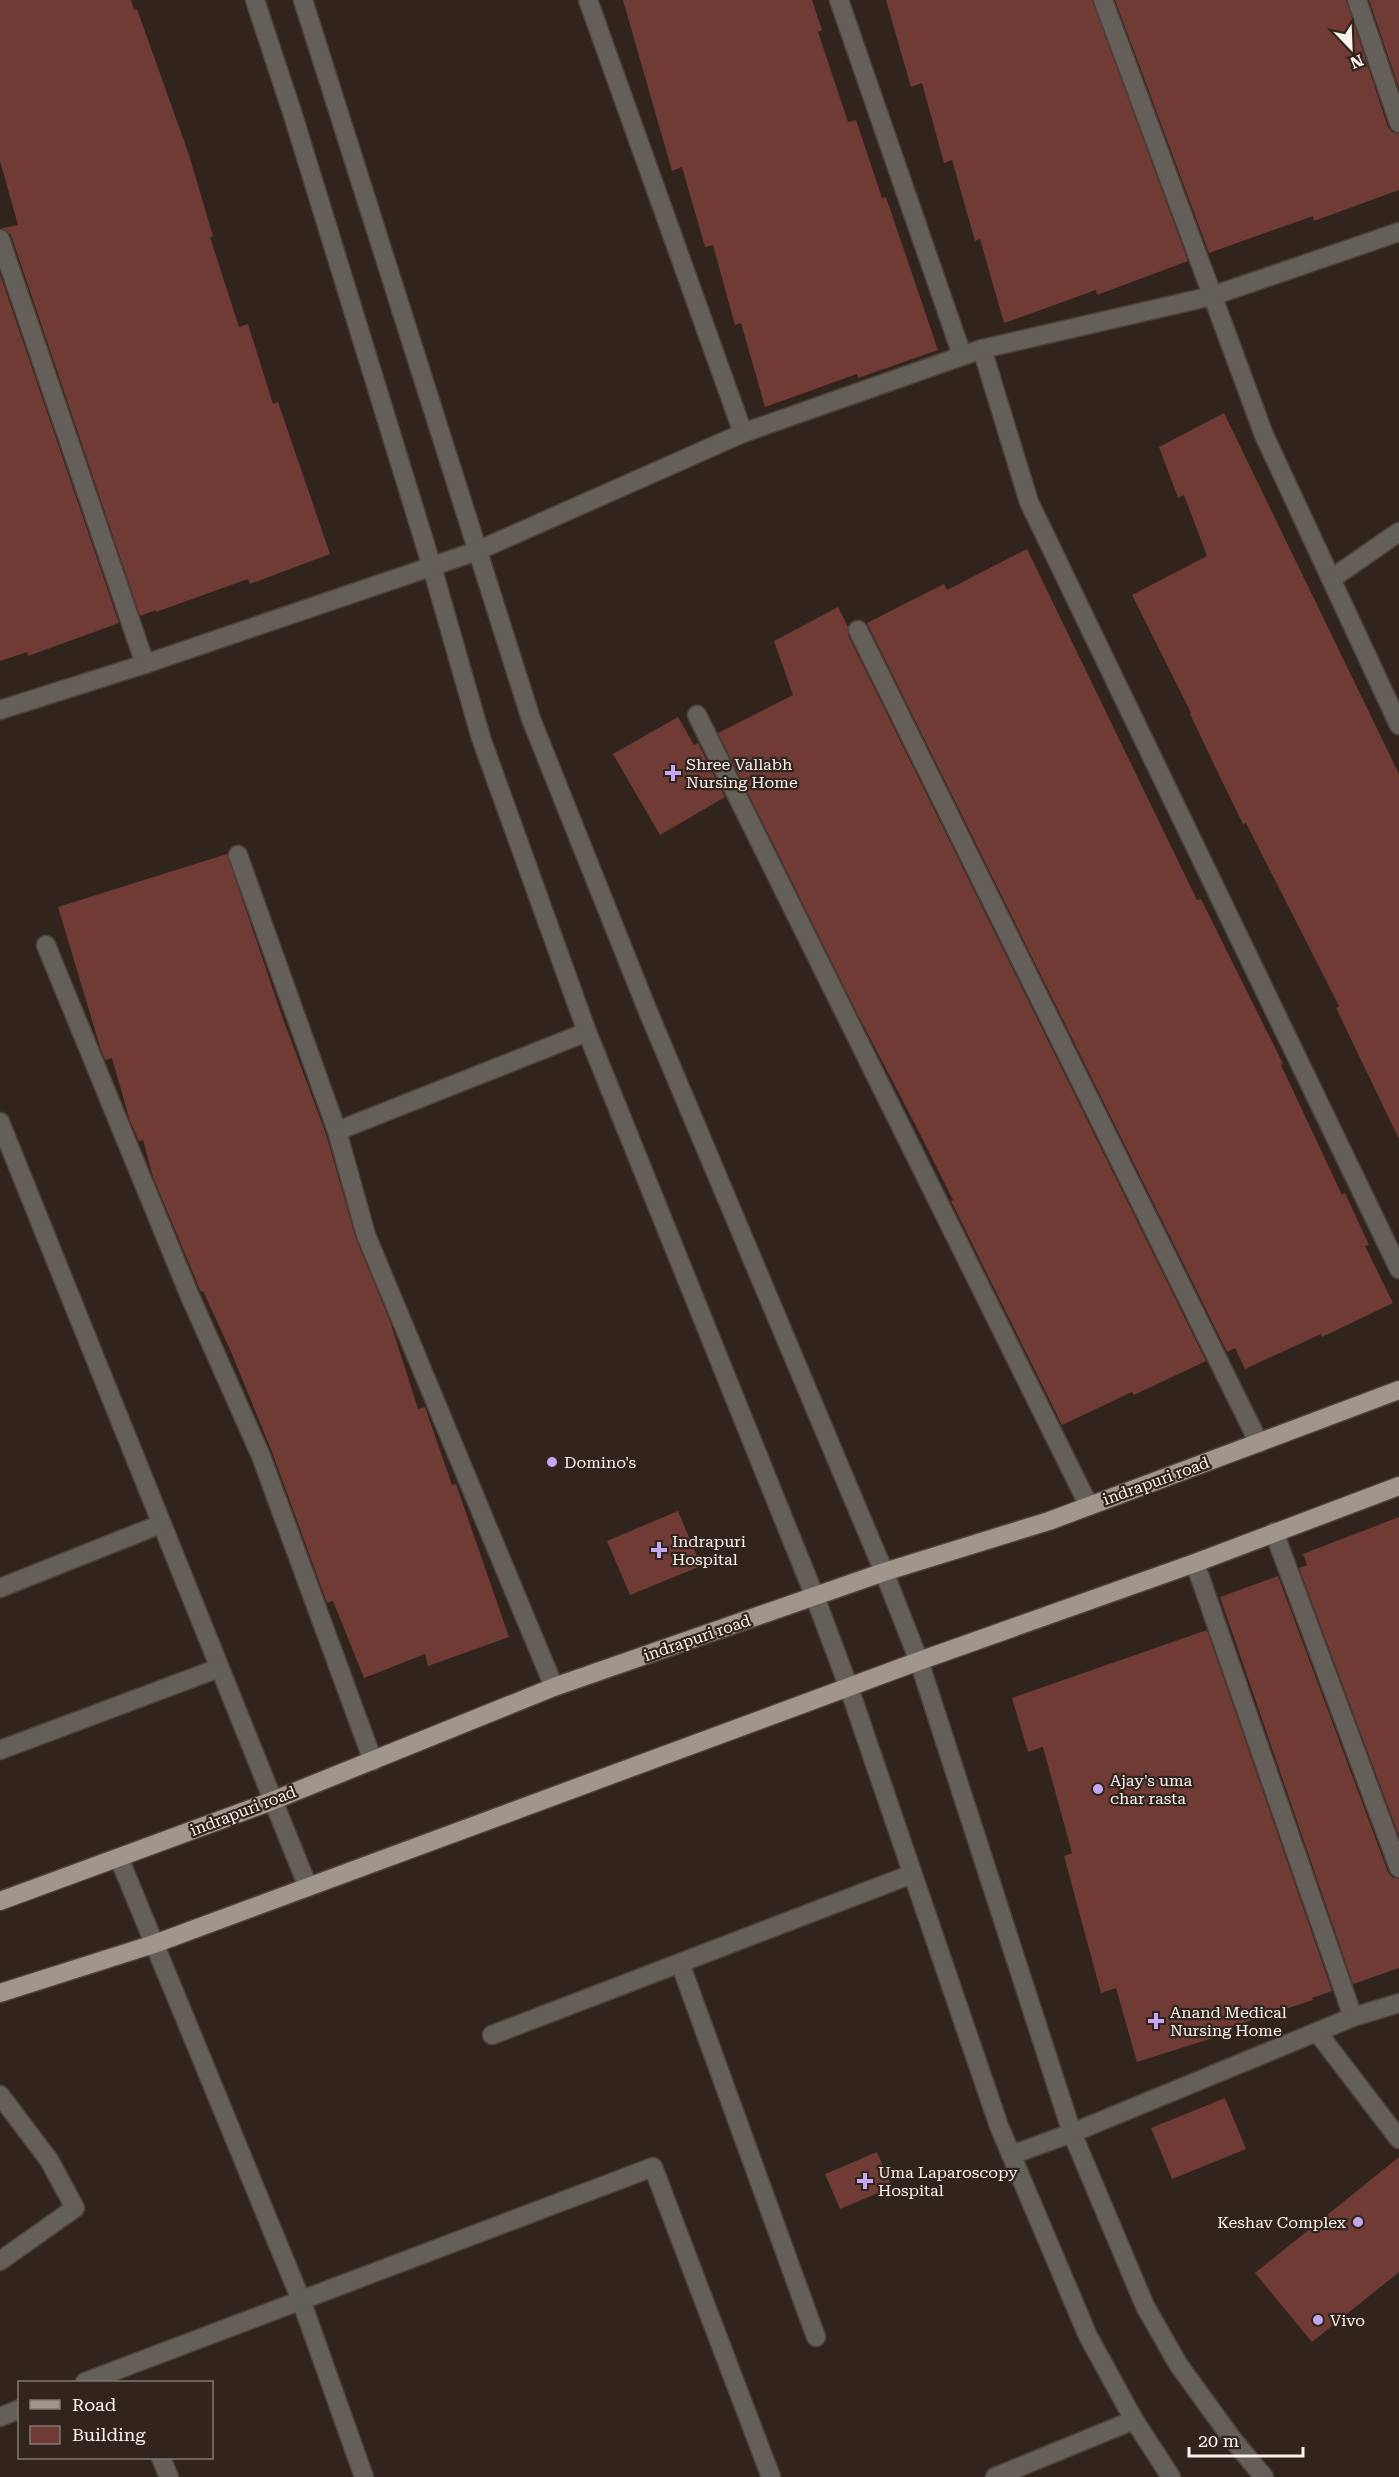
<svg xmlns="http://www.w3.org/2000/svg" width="1399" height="2477" font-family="'Roboto Serif',serif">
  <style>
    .building { fill: #713b35 }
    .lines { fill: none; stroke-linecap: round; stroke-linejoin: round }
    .minor-casing { stroke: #4d413a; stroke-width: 21 }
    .major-casing { stroke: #4d413a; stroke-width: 21 }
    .minor { stroke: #645f59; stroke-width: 18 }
    .major { stroke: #a0968b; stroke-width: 18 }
    .poi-dot { fill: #c4a7f1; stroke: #31241d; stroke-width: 2 }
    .labels { text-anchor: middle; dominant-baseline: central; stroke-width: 4.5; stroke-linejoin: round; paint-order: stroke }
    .poi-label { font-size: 16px; fill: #fcf3ee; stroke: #31241d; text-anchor: start }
    .street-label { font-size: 16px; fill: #fcf3ee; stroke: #31241d }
  </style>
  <rect width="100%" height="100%" fill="#31241d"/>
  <g class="building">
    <path d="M 0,0 L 131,0 L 134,10 L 137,9 L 189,155 L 213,236 L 210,237 L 239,327 L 248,324 L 273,404 L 278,402 L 330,554 L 250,584 L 248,579 L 156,612 L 156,610 L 140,616 L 11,235 L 2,228 L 18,225 L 0,161 Z"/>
    <path d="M 623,0 L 812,0 L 822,30 L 818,32 L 848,122 L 856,120 L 882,198 L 886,197 L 938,350 L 858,378 L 857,374 L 765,407 L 741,323 L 735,325 L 713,245 L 705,247 L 682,167 L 672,171 Z"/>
    <path d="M 886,0 L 1092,0 L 1188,261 L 1097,295 L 1096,290 L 1004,323 L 980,239 L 975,241 L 952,160 L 944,163 L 922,83 L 911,87 Z"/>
    <path d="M 1115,0 L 1346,0 L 1388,127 L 1392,132 L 1399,134 L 1399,190 L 1314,221 L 1313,216 L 1209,253 Z"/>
    <path d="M 1369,0 L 1399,0 L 1399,88 Z"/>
    <path d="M 0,274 L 119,623 L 28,656 L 27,652 L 0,661 Z"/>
    <path d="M 1224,413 L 1399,774 L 1399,1139 L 1336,1008 L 1339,1006 L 1246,823 L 1243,824 L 1219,775 L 1190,714 L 1191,713 L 1132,595 L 1207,556 L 1184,495 L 1178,498 L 1159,447 Z"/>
    <path d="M 1027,549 L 1197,900 L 1201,899 L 1283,1064 L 1281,1065 L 1342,1195 L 1345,1193 L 1369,1245 L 1365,1246 L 1393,1303 L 1322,1337 L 1321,1334 L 1245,1369 L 1235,1348 L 1227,1352 L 867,623 L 944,584 L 947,590 Z"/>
    <path d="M 838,607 L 848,627 L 848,635 L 1206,1361 L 1134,1395 L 1132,1392 L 1062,1425 L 951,1201 L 953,1200 L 918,1130 L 859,1017 L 718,733 L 793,695 L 774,641 Z"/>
    <path d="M 678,717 L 694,745 L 698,743 L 725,797 L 660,835 L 613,754 Z"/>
    <path d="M 227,854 L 282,1016 L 326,1134 L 356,1239 L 390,1321 L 418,1409 L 425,1407 L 452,1485 L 456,1484 L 509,1637 L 428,1666 L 425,1654 L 364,1678 L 333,1601 L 327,1603 L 272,1452 L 232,1354 L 203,1291 L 201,1292 L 153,1177 L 143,1140 L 139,1141 L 130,1121 L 112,1058 L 105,1060 L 101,1050 L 58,907 Z"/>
    <path d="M 678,1511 L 701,1566 L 630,1595 L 607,1541 Z"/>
    <path d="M 1399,1517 L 1399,1836 L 1299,1568 L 1307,1565 L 1303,1554 Z"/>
    <path d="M 1278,1576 L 1388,1872 L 1392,1877 L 1399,1879 L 1399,1968 L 1353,1984 L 1220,1597 Z"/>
    <path d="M 1207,1630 L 1332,1991 L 1312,1998 L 1313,2000 L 1215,2032 L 1216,2037 L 1137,2062 L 1116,1988 L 1101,1993 L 1064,1856 L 1072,1853 L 1043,1747 L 1028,1752 L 1012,1698 Z"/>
    <path d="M 1225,2098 L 1246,2149 L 1172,2179 L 1151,2128 Z"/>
    <path d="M 877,2152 L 892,2187 L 840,2209 L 825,2174 Z"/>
    <path d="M 1399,2157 L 1399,2272 L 1312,2342 L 1255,2273 Z"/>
  </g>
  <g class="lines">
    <defs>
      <g id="minor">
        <path d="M 255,0 L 292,112 L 432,567 L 481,738 L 587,1032 L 815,1597 L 849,1688 L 999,2126 L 1088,2336 L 1134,2420 L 1171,2477"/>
        <path d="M 303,0 L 531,719 L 647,1009 L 884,1572 L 919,1661 L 1072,2133 L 1145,2306 L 1178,2364 L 1233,2440 L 1264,2477"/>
        <path d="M 588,0 L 743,433"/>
        <path d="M 839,0 L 962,355"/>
        <path d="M 1103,0 L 1264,435 L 1399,725"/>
        <path d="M 1357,0 L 1399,123"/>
        <path d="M 0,239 L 145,664"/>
        <path d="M 982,349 L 1029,502 L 1399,1269"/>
        <path d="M 1331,579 L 1399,532"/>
        <path d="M 858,630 L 1259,1443"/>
        <path d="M 0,710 L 145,664 L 477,551 L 743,433 L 982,349 L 1212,296 L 1399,232"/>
        <path d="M 697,715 L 1089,1506"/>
        <path d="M 238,855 L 337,1131 L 366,1235 L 554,1687"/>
        <path d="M 46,945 L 189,1294 L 261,1456 L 373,1761"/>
        <path d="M 0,1122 L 308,1887"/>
        <path d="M 337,1131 L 587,1032"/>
        <path d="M 1274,1532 L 1399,1868"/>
        <path d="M 1195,1563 L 1353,2017"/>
        <path d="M 0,1588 L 161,1524"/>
        <path d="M 0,1750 L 219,1668"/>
        <path d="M 119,1858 L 301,2300 L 364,2477"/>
        <path d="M 680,1963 L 816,2337"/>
        <path d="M 1318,2033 L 1399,2139"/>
        <path d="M 492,2035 L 912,1874"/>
        <path d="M 0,2095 L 49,2160 L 75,2208 L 0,2261"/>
        <path d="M 1011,2155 L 1072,2133 L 1353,2017 L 1399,2003"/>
        <path d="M 85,2382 L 653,2167 L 771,2477"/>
        <path d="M 0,2417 L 20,2409"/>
        <path d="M 161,2458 L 169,2477"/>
        <path d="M 995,2477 L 1134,2420"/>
      </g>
      <g id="major">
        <path d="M 0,1901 L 272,1801 L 554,1687 L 884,1572 L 1049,1521 L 1399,1390"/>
        <path d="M 0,1993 L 154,1944 L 919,1661 L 1195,1563 L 1399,1486"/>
      </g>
    </defs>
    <use href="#minor" class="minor-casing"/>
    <use href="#major" class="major-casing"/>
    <use href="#minor" class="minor"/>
    <use href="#major" class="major"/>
  </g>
  <g class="poi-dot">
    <path d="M670 764h6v6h6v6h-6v6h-6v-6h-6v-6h6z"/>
    <circle cx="552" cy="1462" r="6"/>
    <path d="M656 1541h6v6h6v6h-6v6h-6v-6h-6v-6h6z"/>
    <circle cx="1098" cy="1789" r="6"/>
    <path d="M1153 2012h6v6h6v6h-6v6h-6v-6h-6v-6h6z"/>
    <path d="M862 2172h6v6h6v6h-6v6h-6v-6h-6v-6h6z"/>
    <circle cx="1358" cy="2222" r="6"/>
    <circle cx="1318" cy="2320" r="6"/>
  </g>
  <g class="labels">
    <g class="poi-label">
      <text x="686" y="764">Shree Vallabh<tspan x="686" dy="18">Nursing Home</tspan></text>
      <text x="564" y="1462">Domino's</text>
      <text x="672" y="1541">Indrapuri<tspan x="672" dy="18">Hospital</tspan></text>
      <text x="1110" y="1780">Ajay's uma<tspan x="1110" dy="18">char rasta</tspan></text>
      <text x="1170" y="2012">Anand Medical<tspan x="1170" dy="18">Nursing Home</tspan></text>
      <text x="878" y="2172">Uma Laparoscopy<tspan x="878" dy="18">Hospital</tspan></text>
      <text x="1346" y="2222" text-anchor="end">Keshav Complex</text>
      <text x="1330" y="2320">Vivo</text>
    </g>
    <g class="street-label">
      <text transform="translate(1156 1481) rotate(-20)">indrapuri road</text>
      <text transform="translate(697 1638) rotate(-19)">indrapuri road</text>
      <text transform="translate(243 1811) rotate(-21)">indrapuri road</text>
    </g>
  </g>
  <rect x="18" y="2381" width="195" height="78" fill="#31241d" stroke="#827771" stroke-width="1.5"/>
  <rect x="30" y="2400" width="30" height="9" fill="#a0968b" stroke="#827771" stroke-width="1.5"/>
  <text x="72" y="2411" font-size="18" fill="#fcf3ee">Road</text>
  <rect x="30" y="2426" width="30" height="18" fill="#713b35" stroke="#827771" stroke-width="1.5"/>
  <text x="72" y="2441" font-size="18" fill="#fcf3ee">Building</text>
  <g transform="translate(1351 48) rotate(157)" stroke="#31241d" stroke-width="4.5" paint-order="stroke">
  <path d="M0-4.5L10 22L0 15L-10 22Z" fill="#fcf3ee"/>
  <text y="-9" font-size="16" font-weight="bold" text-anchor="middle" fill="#fcf3ee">N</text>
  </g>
  <path d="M1189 2447v9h114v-9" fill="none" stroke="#fcf3ee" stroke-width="3"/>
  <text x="1198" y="2447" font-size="18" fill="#fcf3ee" stroke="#31241d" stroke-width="4.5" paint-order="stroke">20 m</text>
</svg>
